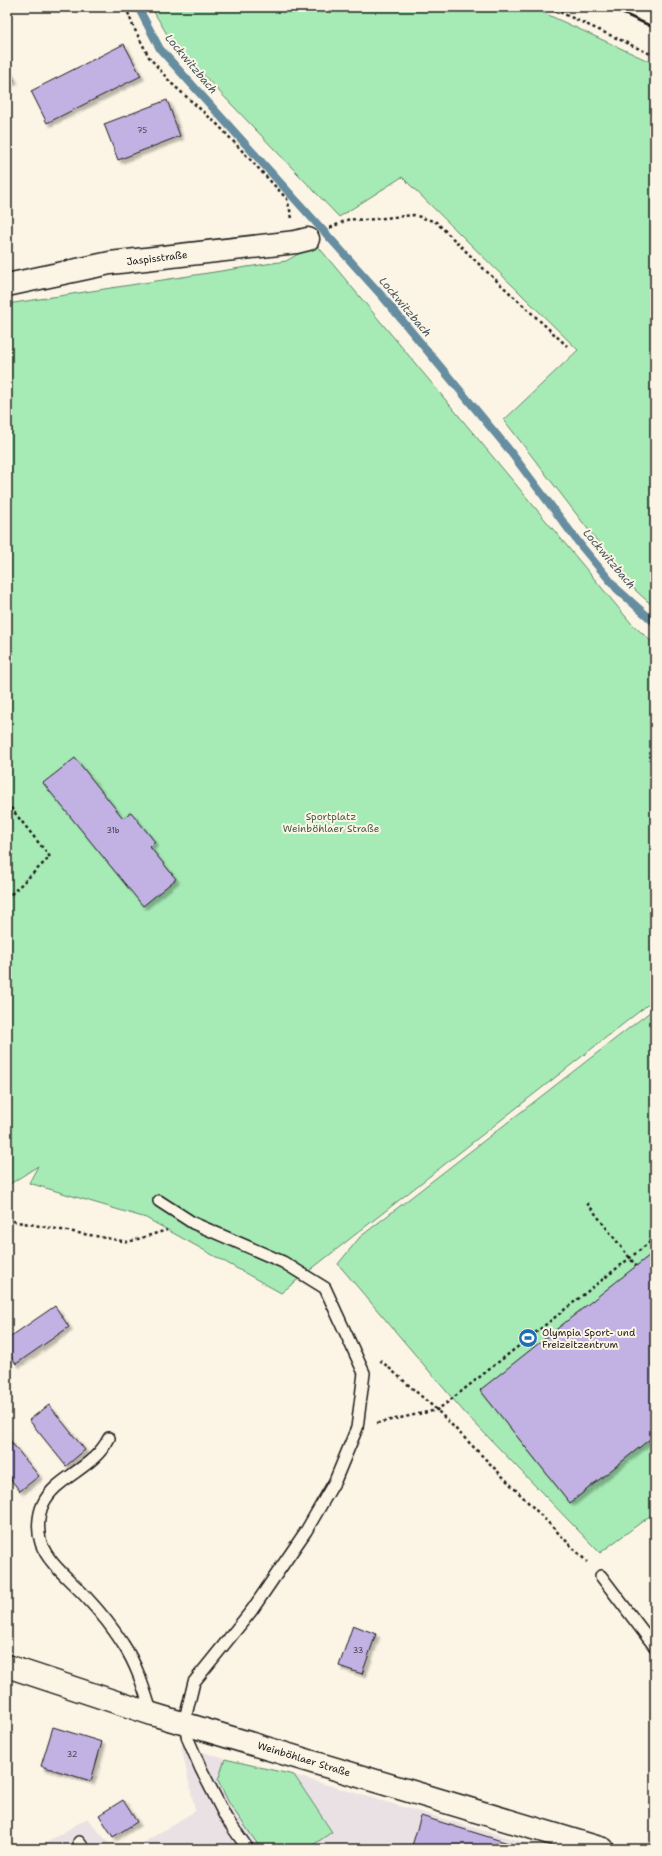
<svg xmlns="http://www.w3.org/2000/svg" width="662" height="1856" font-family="'Shantell Sans',sans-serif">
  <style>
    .built { fill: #eae1e4 }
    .green { fill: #a6ebb6; stroke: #618469 }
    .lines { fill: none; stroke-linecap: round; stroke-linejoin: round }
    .stream { stroke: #668da0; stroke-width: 8 }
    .building { fill: #c1b2e3; stroke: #1c1c1c; filter: url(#shadow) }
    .lane-casing { stroke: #1c1c1c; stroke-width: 14 }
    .street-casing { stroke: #1c1c1c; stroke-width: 25 }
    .secondary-casing { stroke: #1c1c1c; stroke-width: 25 }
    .path { stroke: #1c1c1c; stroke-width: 2.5; stroke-dasharray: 3 3; stroke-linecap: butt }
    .lane { stroke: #fcf5e5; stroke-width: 11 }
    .street { stroke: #fcf5e5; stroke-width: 22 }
    .secondary { stroke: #fcf5e5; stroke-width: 22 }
    .rail { stroke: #1c1c1c; stroke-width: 3 }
    .labels { text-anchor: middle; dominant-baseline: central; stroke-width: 4; stroke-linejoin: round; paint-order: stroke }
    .number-label { font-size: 8px; fill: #45424e }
    .street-label { font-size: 10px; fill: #1c1c1c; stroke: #fcf5e5 }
    .park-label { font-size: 10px; fill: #455a4a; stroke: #fcf5e5 }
    .poi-label { font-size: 10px; fill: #1c1c1c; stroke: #fcf5e5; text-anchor: start }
    .water-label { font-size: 11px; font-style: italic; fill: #41545e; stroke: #fcf5e5 }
  </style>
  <defs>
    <filter id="shadow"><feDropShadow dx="3.5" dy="3.5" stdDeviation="1" flood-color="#0004"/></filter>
  </defs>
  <rect width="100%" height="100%" fill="#fcf5e5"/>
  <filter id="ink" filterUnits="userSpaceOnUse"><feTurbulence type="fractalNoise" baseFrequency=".025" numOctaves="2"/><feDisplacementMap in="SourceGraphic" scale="8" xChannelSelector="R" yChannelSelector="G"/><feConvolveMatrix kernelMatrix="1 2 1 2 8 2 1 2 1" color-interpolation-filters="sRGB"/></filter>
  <g filter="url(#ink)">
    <g class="built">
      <path d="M 181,1745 L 225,1759 L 218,1780 L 229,1803 L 261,1849 L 133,1849 L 195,1811 Z"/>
      <path d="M 294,1775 L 547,1849 L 307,1849 L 332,1832 Z"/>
      <path d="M 87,1818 L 114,1849 L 47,1849 L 44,1844 Z"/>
    </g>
    <g class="green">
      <path d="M 151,7 L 531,7 L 655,64 L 655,608 L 634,589 L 504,420 L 578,350 L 402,177 L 339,217 L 171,41 Z"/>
      <path d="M 316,244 L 631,623 L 655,645 L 655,999 L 281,1293 L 146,1218 L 29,1183 L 38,1166 L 7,1186 L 7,304 L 286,261 Z"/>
      <path d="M 655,1008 L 655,1512 L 600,1553 L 464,1412 L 338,1264 L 360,1237 Z"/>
      <path d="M 225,1759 L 294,1775 L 332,1832 L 307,1849 L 261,1849 L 229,1803 L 218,1780 Z"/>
    </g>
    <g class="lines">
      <path class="stream" d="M 138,7 L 160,49 L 382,296 L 506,446 L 582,547 L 617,589 L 655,623"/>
    </g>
    <g class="building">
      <path d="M 124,44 L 141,76 L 47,123 L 31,91 Z"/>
      <path d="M 7,67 L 14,80 L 7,84 Z"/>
      <path d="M 167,100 L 180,136 L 118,160 L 104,124 Z"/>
      <path d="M 75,758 L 123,818 L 131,812 L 155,842 L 150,847 L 176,879 L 143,906 L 43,783 Z"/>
      <path d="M 655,1251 L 655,1435 L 570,1503 L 480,1390 Z"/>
      <path d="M 55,1306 L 69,1327 L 16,1364 L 7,1350 L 7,1339 Z"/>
      <path d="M 49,1405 L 85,1450 L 66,1466 L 29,1420 Z"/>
      <path d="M 7,1437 L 39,1476 L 20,1491 L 7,1475 Z"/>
      <path d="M 353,1625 L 376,1634 L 362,1674 L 339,1666 Z"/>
      <path d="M 53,1727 L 102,1742 L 91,1781 L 41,1766 Z"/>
      <path d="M 123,1800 L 137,1822 L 113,1837 L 99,1815 Z"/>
      <path d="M 421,1816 L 521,1847 L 521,1849 L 411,1849 Z"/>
    </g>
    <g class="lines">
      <defs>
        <g id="lane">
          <path d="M 159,1201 L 193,1223 L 283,1262 L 325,1288 L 364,1373 L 357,1428 L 335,1481 L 306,1531 L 252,1610 L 194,1682 L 184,1723 L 188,1739 L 201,1769 L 226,1818 L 248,1849"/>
          <path d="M 109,1438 C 93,1470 56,1476 43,1504 C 38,1515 37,1531 41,1543 C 48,1564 72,1581 87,1598 C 100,1612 113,1628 123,1644 C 137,1665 144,1689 152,1714"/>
          <path d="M 601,1576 L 655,1647"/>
          <path d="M 79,1842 L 84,1849"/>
        </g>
        <path id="street" d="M 7,285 L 110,263 L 296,242 L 308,239"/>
        <path id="secondary" d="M 7,1666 L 152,1714 L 603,1849"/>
      </defs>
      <use href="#lane" class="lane-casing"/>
      <use href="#street" class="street-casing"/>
      <use href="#secondary" class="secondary-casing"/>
      <g class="path">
        <path d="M 126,7 L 133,26 L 149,57 L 171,83 L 218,125 L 287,199 L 292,218"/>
        <path d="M 549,7 L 655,56"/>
        <path d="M 330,228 L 349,219 L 365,220 L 414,215 L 436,222 L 484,269 L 567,346"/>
        <path d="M 7,803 L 50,857 L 7,898"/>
        <path d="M 587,1203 L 636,1266"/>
        <path d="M 7,1220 L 128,1242 L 167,1230"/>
        <path d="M 380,1360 L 437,1410 L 587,1562"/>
        <path d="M 377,1423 L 437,1410 L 448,1402 L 655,1238"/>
      </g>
      <use href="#lane" class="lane"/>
      <use href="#street" class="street"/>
      <use href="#secondary" class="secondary"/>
      <g class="rail">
        <path d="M 609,7 L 655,28"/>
        <path d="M 652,7 L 655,8"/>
      </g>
    </g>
  </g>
  <defs>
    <symbol id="stadium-disc" viewBox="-11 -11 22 22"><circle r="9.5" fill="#1f6fb2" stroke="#fcf5e5"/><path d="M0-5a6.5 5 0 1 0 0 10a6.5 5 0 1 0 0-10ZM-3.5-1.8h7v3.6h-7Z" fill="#fff"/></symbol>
  </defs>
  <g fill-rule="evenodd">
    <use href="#stadium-disc" x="517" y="1327" width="22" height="22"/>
  </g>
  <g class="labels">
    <g class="number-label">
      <text x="142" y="130">75</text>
      <text x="113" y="830">31b</text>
      <text x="358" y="1650">33</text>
      <text x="72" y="1754">32</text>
    </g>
    <g class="street-label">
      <text transform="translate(157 258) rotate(-7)">Jaspisstraße</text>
      <text transform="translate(304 1759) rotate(17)">Weinböhlaer Straße</text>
    </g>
    <g class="park-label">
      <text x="331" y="816">Sportplatz<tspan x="331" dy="12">Weinböhlaer Straße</tspan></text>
    </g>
    <g class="poi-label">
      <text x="542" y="1332">Olympia Sport- und<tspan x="542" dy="12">Freizeitzentrum</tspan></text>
    </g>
    <g class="water-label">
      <text transform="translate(191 64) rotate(50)">Lockwitzbach</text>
      <text transform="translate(405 307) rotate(50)">Lockwitzbach</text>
      <text transform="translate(609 559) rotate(50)">Lockwitzbach</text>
    </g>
  </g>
  <rect width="662" height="1856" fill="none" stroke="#fcf5e5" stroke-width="24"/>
  <rect x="12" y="12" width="638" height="1832" fill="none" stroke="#1c1c1c" stroke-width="1.5" filter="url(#ink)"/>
</svg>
